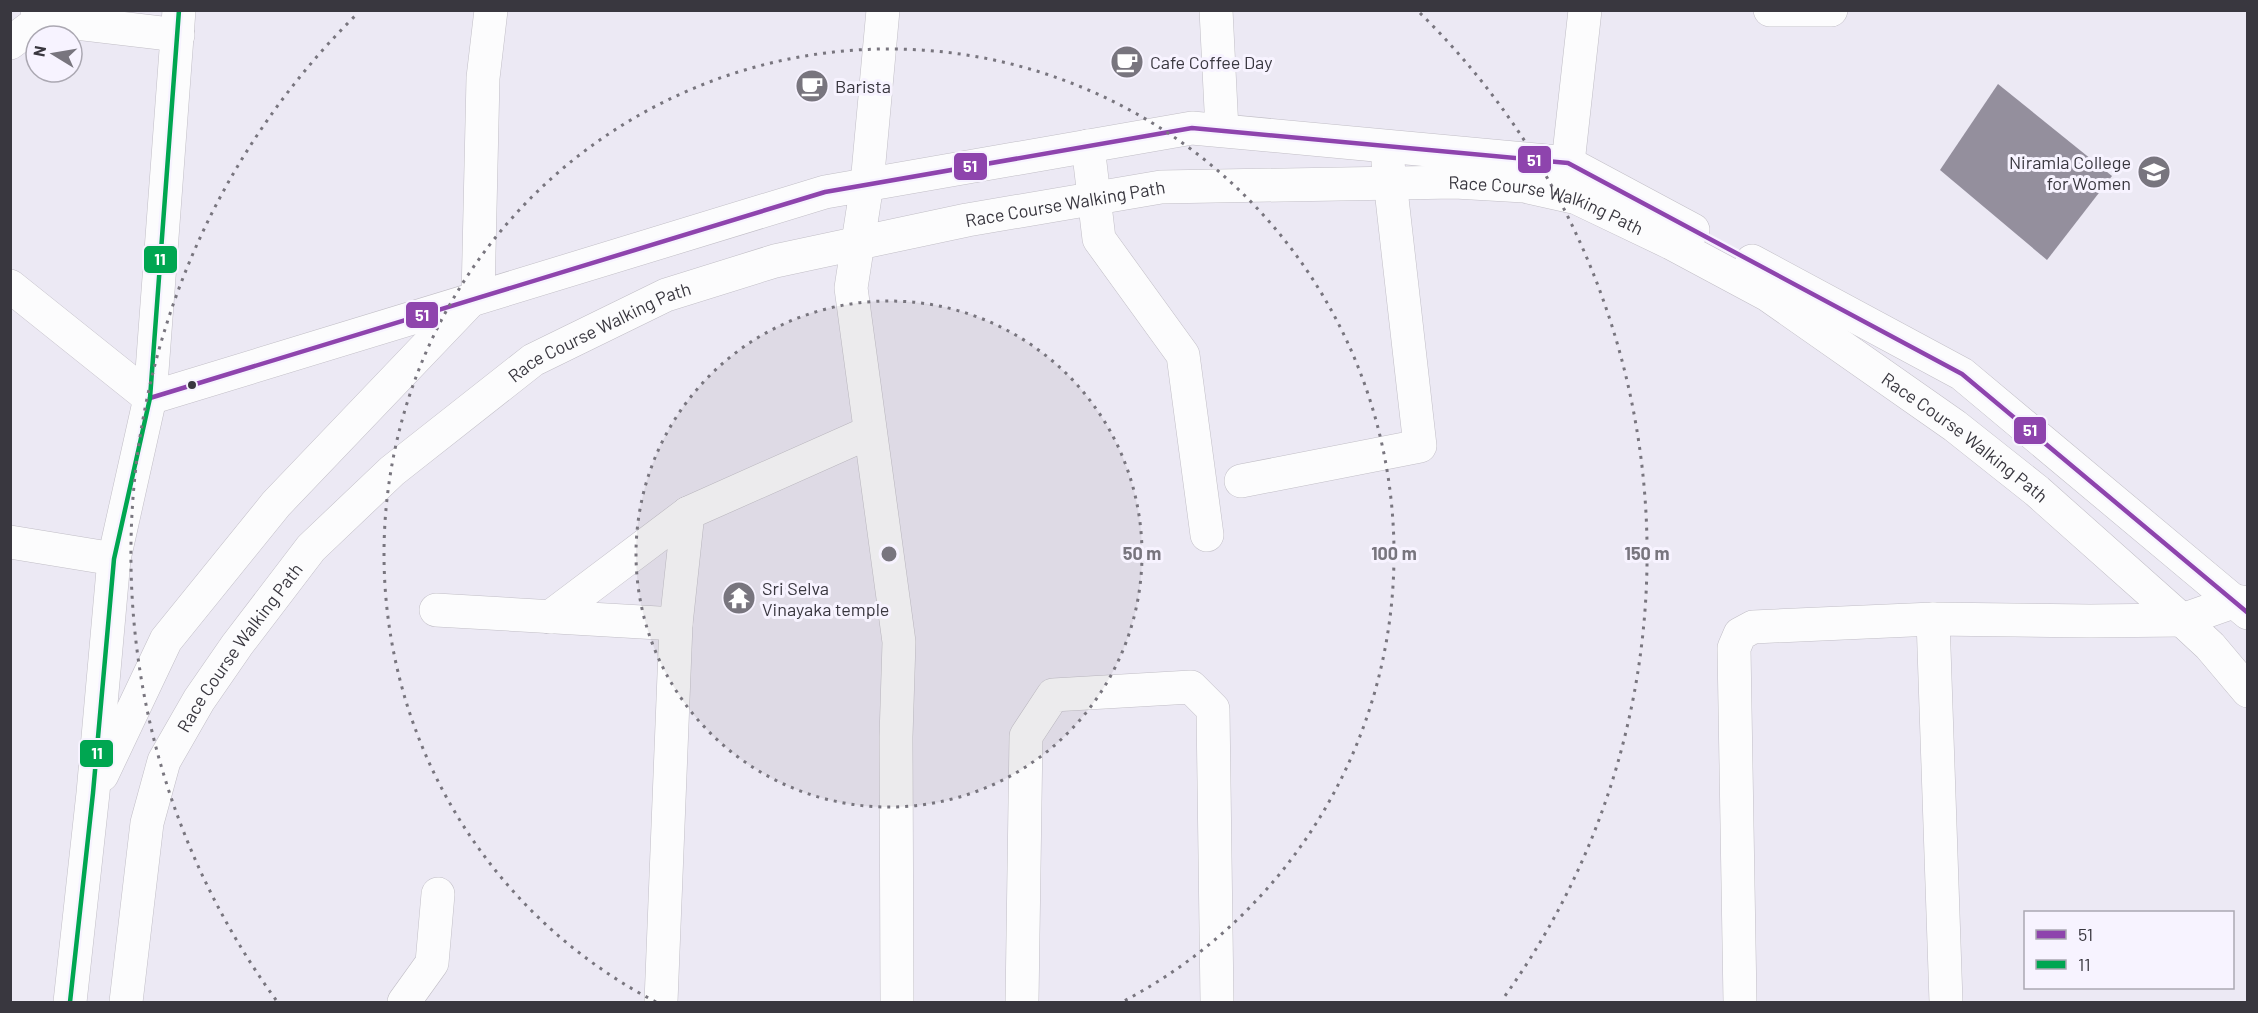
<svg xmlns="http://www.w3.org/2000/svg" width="2258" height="1013" font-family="Barlow,sans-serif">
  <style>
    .building { fill: #948f9d }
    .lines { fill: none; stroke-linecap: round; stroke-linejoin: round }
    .minor-casing { stroke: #c1bec6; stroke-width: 34 }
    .minor { stroke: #fcfcfd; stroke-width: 33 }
    .bus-1-casing { stroke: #f7f3ff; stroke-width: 9 }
    .bus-2-casing { stroke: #f7f3ff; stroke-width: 9 }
    .bus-1 { stroke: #8e44ad; stroke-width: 4.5 }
    .bus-2 { stroke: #00a651; stroke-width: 4.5 }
    .ring { fill: none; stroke: #78757e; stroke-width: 3; stroke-dasharray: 3 6 }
    .bus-dot { fill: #39373f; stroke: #f7f3ff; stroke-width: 2 }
    .labels { text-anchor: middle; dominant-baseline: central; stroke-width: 6; stroke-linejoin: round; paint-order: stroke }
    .poi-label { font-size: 18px; fill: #39373f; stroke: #f7f3ff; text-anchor: start }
    .street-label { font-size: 18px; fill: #39373f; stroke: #f7f3ff }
    .centre { fill: #78757e; stroke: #f7f3ff; stroke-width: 3 }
    .ring-label { font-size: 18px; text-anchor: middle; font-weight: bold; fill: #78757e; stroke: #f7f3ff; stroke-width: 6; stroke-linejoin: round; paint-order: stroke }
    .line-badge { stroke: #f7f3ff; stroke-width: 2 }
    .badge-label { font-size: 16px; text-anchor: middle; font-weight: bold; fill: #fff }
  </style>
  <rect width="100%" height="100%" fill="#ece9f4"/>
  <path class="building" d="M 1998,84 L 2112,176 L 2047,260 L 1940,170 Z"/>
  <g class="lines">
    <defs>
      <g id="minor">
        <path d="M 883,10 L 867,184 L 851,288 L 899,642 L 896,737 L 897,1002"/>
        <path d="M 1216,10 L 1222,130"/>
        <path d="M 1770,10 L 1831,10"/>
        <path d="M 42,19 L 178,35"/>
        <path d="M 10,43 L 42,19 L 37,10"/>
        <path d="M 1088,146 L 1099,239 L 1183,355 L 1207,535"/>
        <path d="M 1568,163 L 1585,10"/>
        <path d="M 1752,261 L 1962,374 L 2248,613"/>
        <path d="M 10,286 L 150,398"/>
        <path d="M 478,297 L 483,78 L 491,10"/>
        <path d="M 150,398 L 825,192 L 1192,128 L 1568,163 L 1693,230"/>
        <path d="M 1241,481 L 1420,446 L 1388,163"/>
        <path d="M 10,542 L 114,559"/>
        <path d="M 436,610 L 676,624"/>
        <path d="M 550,617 L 688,513 L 870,432"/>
        <path d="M 1933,619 L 1946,1002"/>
        <path d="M 102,775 L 166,640 L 276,504 L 470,301"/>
        <path d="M 70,1002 L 93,793 L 114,559 L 150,398 L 179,10"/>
        <path id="s1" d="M 126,1002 L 147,823 L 164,761 L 199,700 L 237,645 L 311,548 L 392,471 L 533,360 L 666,295 L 775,261 L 967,220 L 1161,187 L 1455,182 L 1524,186 L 1577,198 L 1671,243 L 1768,295 L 1955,426 L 2037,491 L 2182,620 L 2210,646 L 2248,691"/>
        <path d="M 404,1002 L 432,963 L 438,894"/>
        <path d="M 661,1002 L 676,624 L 688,513"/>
        <path d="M 1022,1002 L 1026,736 L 1053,695 L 1191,687 L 1213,709 L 1217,1002"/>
        <path d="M 1740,1002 L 1734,648 L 1740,634 L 1753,627 L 1933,619 L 2090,621 L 2182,620 L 2236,601 L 2248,603"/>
      </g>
    </defs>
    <use href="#minor" class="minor-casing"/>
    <use href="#minor" class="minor"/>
    <defs>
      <path id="bus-1" d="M 150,398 L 825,192 L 1192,128 L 1568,163 L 1962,374 L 2248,613"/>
      <path id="bus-2" d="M 70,1002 L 93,793 L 114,559 L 150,398 L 179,10"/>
    </defs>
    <use href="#bus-1" class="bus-1-casing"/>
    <use href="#bus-2" class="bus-2-casing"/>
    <use href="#bus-1" class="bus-1"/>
    <use href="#bus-2" class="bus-2"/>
  </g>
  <circle cx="889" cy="554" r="253" fill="#78757e" fill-opacity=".12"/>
  <g class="ring">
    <circle cx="889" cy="554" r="253"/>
    <path d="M656 1002A505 505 0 1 1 1122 1002"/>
    <path d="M276 1000A758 758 0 0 1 358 13M1420 13A758 758 0 0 1 1502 1000"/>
  </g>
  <defs>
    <symbol id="cafe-disc" viewBox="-11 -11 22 22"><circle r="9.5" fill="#78757e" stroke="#f7f3ff"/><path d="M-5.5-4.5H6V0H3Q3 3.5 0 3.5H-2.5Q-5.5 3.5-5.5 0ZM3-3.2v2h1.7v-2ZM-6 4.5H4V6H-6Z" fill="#fff"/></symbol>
    <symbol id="university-disc" viewBox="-11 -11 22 22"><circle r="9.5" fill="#78757e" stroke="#f7f3ff"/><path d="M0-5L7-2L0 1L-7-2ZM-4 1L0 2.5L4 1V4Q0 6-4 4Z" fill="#fff"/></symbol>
    <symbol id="temple-disc" viewBox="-11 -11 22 22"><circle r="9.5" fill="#78757e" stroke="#f7f3ff"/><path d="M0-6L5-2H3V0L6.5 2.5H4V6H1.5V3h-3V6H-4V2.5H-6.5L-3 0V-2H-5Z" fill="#fff"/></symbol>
  </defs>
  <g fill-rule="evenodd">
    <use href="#cafe-disc" x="1108" y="43" width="38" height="38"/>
    <use href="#cafe-disc" x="793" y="67" width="38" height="38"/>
    <use href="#university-disc" x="2135" y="153" width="38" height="38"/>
    <use href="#temple-disc" x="720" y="579" width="38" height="38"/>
  </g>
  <circle class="bus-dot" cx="192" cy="385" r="5"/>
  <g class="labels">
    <g class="poi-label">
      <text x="1150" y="62">Cafe Coffee Day</text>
      <text x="835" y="86">Barista</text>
      <text x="2131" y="162" text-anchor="end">Niramla College<tspan x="2131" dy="21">for Women</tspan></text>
      <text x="762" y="588">Sri Selva<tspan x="762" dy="21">Vinayaka temple</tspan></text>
    </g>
    <g class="street-label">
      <text stroke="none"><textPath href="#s1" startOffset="1353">Race Course Walking Path</textPath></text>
      <text stroke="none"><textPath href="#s1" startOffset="1839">Race Course Walking Path</textPath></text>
      <text stroke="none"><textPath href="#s1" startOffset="867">Race Course Walking Path</textPath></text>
      <text stroke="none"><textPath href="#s1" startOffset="2325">Race Course Walking Path</textPath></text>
      <text stroke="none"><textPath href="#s1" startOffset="381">Race Course Walking Path</textPath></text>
    </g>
  </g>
  <circle cx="889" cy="554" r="9" class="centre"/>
  <g class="ring-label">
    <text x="1142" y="560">50 m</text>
    <text x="1394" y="560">100 m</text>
    <text x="1647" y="560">150 m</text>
  </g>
  <g class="line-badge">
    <rect x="1517" y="145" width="35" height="29" rx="6" fill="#8e44ad"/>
    <rect x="953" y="152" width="35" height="29" rx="6" fill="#8e44ad"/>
    <rect x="143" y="245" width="35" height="29" rx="6" fill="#00a651"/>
    <rect x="405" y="301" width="34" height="28" rx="6" fill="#8e44ad"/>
    <rect x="2013" y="416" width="34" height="29" rx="6" fill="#8e44ad"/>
    <rect x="79" y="739" width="35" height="29" rx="6" fill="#00a651"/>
  </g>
  <g class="badge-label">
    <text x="1534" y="166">51</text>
    <text x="970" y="172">51</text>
    <text x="160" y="265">11</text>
    <text x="422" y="321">51</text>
    <text x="2030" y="436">51</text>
    <text x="97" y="759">11</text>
  </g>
  <rect width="2258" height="1013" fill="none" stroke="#39373f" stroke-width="24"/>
  <rect x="2024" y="911" width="210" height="78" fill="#f7f3ff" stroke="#aba8b2" stroke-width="1.5"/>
  <rect x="2036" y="930" width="30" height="9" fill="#8e44ad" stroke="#aba8b2" stroke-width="1.5"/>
  <text x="2078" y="941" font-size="18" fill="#39373f">51</text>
  <rect x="2036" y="960" width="30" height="9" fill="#00a651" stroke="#aba8b2" stroke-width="1.5"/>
  <text x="2078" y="971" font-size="18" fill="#39373f">11</text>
  <g transform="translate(54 54) rotate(281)"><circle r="28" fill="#f7f3ff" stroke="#aba8b2" stroke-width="1.5"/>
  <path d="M0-4.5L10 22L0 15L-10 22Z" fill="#78757e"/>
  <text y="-9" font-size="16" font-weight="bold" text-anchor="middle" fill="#39373f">N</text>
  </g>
</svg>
